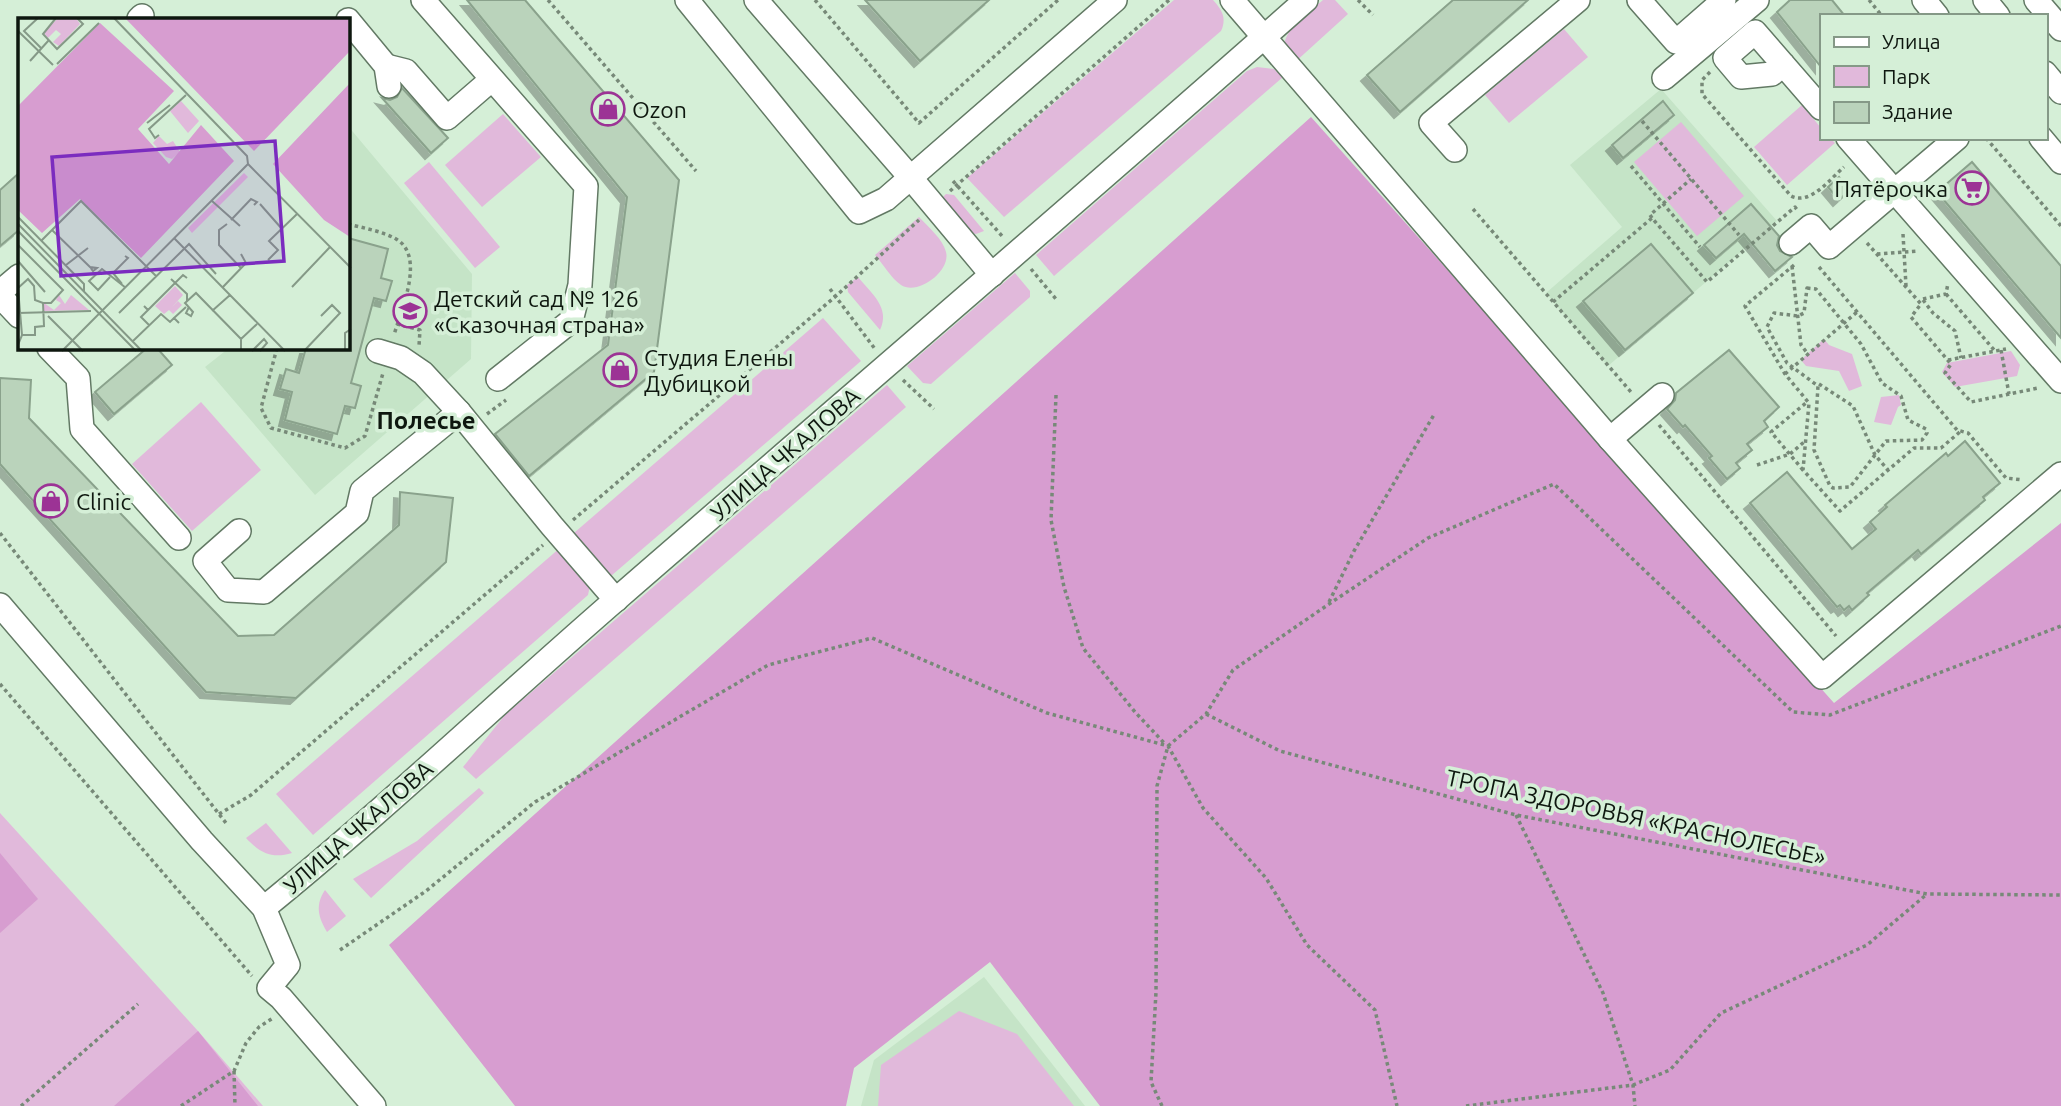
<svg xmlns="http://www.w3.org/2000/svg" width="2061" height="1106" font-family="Ubuntu,sans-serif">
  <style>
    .built { fill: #c5e4c7 }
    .green { fill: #e1b9db }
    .forest { fill: #d79dd0 }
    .building { fill: #bad3bb; stroke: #8aa28c; stroke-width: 2; filter: url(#shadow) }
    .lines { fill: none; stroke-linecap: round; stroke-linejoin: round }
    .minor-casing { stroke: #627964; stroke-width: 26 }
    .path { stroke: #778978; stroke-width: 3.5; stroke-dasharray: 3.5 3.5; stroke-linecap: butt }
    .minor { stroke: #fff; stroke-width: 23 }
    .labels { text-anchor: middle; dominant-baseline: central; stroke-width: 7; stroke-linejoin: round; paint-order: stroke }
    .poi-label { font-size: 23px; fill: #0e170f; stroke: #d5efd7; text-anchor: start }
    .street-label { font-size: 23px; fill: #0e170f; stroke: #d5efd7 }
    .neighbourhood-label { font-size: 24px; font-weight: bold; fill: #0e170f; stroke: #d5efd7 }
    .inset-road { fill: none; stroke: #859987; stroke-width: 2 }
    .view { fill: #7b2cbf; fill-opacity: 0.15; stroke: #7b2cbf; stroke-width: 3.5 }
    .inset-edge { fill: none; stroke: #0e170f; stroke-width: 3.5 }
  </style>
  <defs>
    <filter id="shadow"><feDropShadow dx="-6" dy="6" stdDeviation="0" flood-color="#0004"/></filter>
  </defs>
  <rect width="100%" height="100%" fill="#d5efd7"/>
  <g class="built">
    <path d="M 1661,89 L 1777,221 L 1608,366 L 1546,293 L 1622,227 L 1570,165 Z"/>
    <path d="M 348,126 L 472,274 L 471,359 L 315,495 L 205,367 L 229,348 L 348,348 Z"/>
    <path d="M 984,977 L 1085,1106 L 861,1106 L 874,1060 Z"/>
  </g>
  <g class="green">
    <path d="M 1174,0 L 1213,0 C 1222,10 1227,18 1221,31 L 1004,217 L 967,178 Z"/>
    <path d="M 1323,0 L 1335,0 L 1348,14 L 1294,63 L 1284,45 C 1288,25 1308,13 1323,0 Z"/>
    <path d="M 1564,29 L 1588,57 L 1509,123 L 1485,95 Z"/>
    <path d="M 1257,67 L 1274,69 L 1283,77 L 1054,276 L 1036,255 L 1247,71 Z"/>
    <path d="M 1802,105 L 1821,128 L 1821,138 L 1830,138 L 1835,143 L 1787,185 L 1754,147 Z"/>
    <path d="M 503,114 L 541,157 L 482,207 L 445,165 Z"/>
    <path d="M 1681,122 L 1744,196 L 1697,236 L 1634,162 Z"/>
    <path d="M 429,162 L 500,247 L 475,268 L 404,183 Z"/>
    <path d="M 946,194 L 954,195 L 984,231 L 976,234 L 972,233 L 939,201 Z"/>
    <path d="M 919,217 C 928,227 943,239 946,252 C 951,271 918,296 901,285 C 891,278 883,264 875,255 Z"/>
    <path d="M 1015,273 L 1030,291 L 1030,297 L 931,384 L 923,383 L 907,366 Z"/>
    <path d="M 858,277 C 871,293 891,308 880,330 L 848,292 L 847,285 Z"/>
    <path d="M 823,318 L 861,361 L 604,582 L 567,539 Z"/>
    <path d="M 1824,339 L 1829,345 L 1852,354 L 1862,386 L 1849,391 L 1839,371 L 1806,366 L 1801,360 Z"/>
    <path d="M 2011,351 L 2020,365 L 2017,376 L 1955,387 L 1942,372 L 1947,363 Z"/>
    <path d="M 887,385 L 906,407 L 476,779 L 463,767 L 505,715 Z"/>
    <path d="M 1899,395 L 1901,405 L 1898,407 L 1891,425 L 1874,422 L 1881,397 Z"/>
    <path d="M 201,402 L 261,470 L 192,531 L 132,464 Z"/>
    <path d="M 561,547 L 591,581 L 588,595 L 313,835 L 276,794 Z"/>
    <path d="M 479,788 L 484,793 L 371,898 L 353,879 L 417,841 Z"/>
    <path d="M 0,813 L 198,1031 L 263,1106 L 0,1106 Z"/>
    <path d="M 266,823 L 292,853 C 272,859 260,853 246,838 Z"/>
    <path d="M 325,890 L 346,916 L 327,932 C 318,917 315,905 325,890 Z"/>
    <path d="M 959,1011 L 1017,1034 L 1074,1106 L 878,1106 L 881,1065 Z"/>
  </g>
  <g class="forest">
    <path d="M 1311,117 L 1834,703 L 2061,523 L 2061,1106 L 1100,1106 L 990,962 L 854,1068 L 846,1106 L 515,1106 L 389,945 Z"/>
    <path d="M 0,853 L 38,899 L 0,933 Z"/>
    <path d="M 198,1031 L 258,1106 L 114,1106 Z"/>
  </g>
  <g class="building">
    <path d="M 467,0 L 525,0 L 679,180 L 654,372 L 529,476 L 495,434 L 608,345 L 627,197 Z"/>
    <path d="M 865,0 L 989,0 L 920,61 Z"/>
    <path d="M 1453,0 L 1528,0 L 1400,112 L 1367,75 Z"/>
    <path d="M 1790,0 L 1832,0 L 1845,16 L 1821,16 L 1821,67 L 1777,12 Z"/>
    <path d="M 402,88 L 448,138 L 431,153 L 382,98 L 390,100 L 397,97 Z"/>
    <path d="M 1663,101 L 1674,115 L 1623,158 L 1612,145 Z"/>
    <path d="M 1972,162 L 2061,266 L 2061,338 L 1937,192 Z"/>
    <path d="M 19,173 L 19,230 L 0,246 L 0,190 Z"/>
    <path d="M 1839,177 L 1850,190 L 1839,200 L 1828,187 Z"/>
    <path d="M 1751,204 L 1779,236 L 1777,245 L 1780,251 L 1792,257 L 1775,271 L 1744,234 L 1716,258 L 1704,245 Z"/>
    <path d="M 348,238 L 388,249 L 381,278 L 392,281 L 386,301 L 374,298 L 351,383 L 361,386 L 355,408 L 345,406 L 337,434 L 285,420 L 292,392 L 280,389 L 286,369 L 299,373 L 306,348 L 348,348 Z"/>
    <path d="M 1651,244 L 1693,293 L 1625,350 L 1583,301 Z"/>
    <path d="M 147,348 L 157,348 L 172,365 L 114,414 L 95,392 Z"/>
    <path d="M 1729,350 L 1779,407 L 1764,421 L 1768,427 L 1747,444 L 1752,450 L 1736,463 L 1740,468 L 1727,479 L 1709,458 L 1712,456 L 1685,425 L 1683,427 L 1667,409 L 1675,400 L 1676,393 Z"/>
    <path d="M 0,378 L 31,380 L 29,418 L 238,636 L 274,635 L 399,525 L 400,492 L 453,498 L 446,562 L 296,698 L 206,692 L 0,464 Z"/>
    <path d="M 1965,441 L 2000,483 L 1983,497 L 1985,500 L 1921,554 L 1918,550 L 1867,593 L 1869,595 L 1852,610 L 1849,606 L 1844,610 L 1840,605 L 1837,607 L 1750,503 L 1787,472 L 1852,549 L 1876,529 L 1870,522 L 1887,507 L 1885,505 L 1946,453 L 1948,456 Z"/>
  </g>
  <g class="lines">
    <defs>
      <g id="minor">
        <path d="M 423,0 L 586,186 L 580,285 L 571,321 L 498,379"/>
        <path d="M 687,0 L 859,212 L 886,199 L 1115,0"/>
        <path d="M 756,0 L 910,177 L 992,275"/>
        <path d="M 1232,0 L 1610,439 L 1822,677 L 2061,474"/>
        <path d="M 1639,0 L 1676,42 L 1724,0"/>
        <path d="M 1924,0 L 1937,16"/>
        <path d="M 1985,0 L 1998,16"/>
        <path d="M 2036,0 L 2061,29"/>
        <path d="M 139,19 L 142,16"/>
        <path d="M 348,20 L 386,66 L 389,86"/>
        <path d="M 1783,64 L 1772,74 L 1741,77 L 1725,58 L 1755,32 L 1821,108"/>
        <path d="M 386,66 L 406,71 L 447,118 L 491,80"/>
        <path d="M 2045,73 L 2061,92"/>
        <path d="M 1664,78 L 1757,0"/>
        <path d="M 1848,138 L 2061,381"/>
        <path d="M 2041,138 L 2061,162"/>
        <path d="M 1455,150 L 1431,123 L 1578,0"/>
        <path d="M 1791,243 L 1811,226 L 1829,247 L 1957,138"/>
        <path d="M 0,292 L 19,276"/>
        <path d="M 0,296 L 19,316"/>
        <path d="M 49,348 L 78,378 L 82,429 L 179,538"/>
        <path d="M 378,351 L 401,358 L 423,373 L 459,412 L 552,526 L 616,600"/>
        <path d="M 1610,439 L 1662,395"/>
        <path d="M 239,531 L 205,561 L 228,590 L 264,592 L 357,513 L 362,491 L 459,412"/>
        <path d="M 0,605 L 202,841 L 264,908 L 288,965 L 269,988 L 281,998 L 374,1106"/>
        <path d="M 264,908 C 386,809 500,700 619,597 C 848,398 1079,201 1306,0"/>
      </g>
    </defs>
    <use href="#minor" class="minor-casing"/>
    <g class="path">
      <path d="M 548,0 L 696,171"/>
      <path d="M 815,0 L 919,123 L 1058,0"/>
      <path d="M 1358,0 L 1373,15"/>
      <path d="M 1869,0 L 1882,16"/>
      <path d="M 1710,72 L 1702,80 L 1702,94 L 1791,196 C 1810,206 1831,178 1844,167"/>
      <path d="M 1642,121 L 1739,235"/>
      <path d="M 1986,138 L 2061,226"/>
      <path d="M 1631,166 L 1700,247"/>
      <path d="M 953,181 L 1003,237"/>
      <path d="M 950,191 L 1169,0"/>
      <path d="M 1473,209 L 1631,392"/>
      <path d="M 1652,218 L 1650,215 L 1691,179"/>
      <path d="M 348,224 C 363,228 382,231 396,239 C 426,256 401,310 394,335"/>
      <path d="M 1903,234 L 1906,286"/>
      <path d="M 1867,243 L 1921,304 L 1911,317 L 1951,364 L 1945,373 L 1971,402 L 2038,388"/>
      <path d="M 1877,254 L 1918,251"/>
      <path d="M 1794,265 L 1745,306 L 1785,374 L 1809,403 L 1803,470 L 1840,511 L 1914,448 L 1941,448 L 1961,431"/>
      <path d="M 1792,266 L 1801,345 L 1808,354"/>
      <path d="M 1819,267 L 1957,430 L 1968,433 L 2006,478 L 2023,480"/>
      <path d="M 1031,269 L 1056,299"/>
      <path d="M 1807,288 L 1816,289 L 1861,344 L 1882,383 L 1901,396 L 1908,420 L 1926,429 L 1927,433 L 1922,440 L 1886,441 L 1850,487 L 1833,488 L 1830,486 L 1814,450 L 1818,386 L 1787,363 L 1767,327 L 1774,313 L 1798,316 L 1804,313 Z"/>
      <path d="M 830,289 L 875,349"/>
      <path d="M 1946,294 L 1995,351"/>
      <path d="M 1923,299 L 1946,294 L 1948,283"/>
      <path d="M 1923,300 L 1933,313 L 1955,331 L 1961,358"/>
      <path d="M 1553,302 L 1652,218 L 1707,282 L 1795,207 L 1798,211"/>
      <path d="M 397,324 L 420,330 L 419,346"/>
      <path d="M 277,348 L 261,408 L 271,428 L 345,448 L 365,436 L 383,373"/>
      <path d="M 2001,350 L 2009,394"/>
      <path d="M 1948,360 L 2006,349"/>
      <path d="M 1785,374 L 1857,312"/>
      <path d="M 903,380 L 934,409"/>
      <path d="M 1819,384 L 1853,406 L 1875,455 L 1888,470"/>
      <path d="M 1056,395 L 1051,520 L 1064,587 L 1083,648 L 1135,712 L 1166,745"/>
      <path d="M 487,414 L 506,400"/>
      <path d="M 1659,425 L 1836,636"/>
      <path d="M 1757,465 L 1790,454 L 1804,442"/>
      <path d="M 1803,470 L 1771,432 L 1807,402"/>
      <path d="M 573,520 L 836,296 L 919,220"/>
      <path d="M 0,533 L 226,823"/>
      <path d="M 1329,602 L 1354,551 L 1435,413"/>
      <path d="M 0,684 L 252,976"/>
      <path d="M 1206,714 L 1280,751 L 1516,815 L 1927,894 L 2061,895"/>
      <path d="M 219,814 L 251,795 L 543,545"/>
      <path d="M 1516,815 L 1603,993 L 1633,1085 L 1635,1106"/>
      <path d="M 340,950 L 426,891 L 535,802 L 768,665 L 872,638 L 1047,713 L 1168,746 L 1203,808 L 1266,878 L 1307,945 L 1375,1010 L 1397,1106"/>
      <path d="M 234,1071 L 235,1106"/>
      <path d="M 21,1106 L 138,1004"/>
      <path d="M 181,1106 L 234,1071 L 246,1043 L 259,1027 L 273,1018"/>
      <path d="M 1162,1106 L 1151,1082 L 1156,992 L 1157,786 L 1168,746 L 1206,714 L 1233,670 L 1329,604 L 1428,538 L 1554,484 L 1793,712 L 1830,715 L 2061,626"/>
      <path d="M 1466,1106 L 1633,1085 L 1670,1070 L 1721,1013 L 1867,945 L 1927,894"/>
    </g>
    <use href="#minor" class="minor"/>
  </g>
  <defs>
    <symbol id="shop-ring" viewBox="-11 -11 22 22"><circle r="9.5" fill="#d5efd7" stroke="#9c3395" stroke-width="1.5"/><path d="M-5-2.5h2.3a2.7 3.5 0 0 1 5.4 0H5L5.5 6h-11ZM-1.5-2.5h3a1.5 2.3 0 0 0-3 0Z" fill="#9c3395"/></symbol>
    <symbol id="supermarket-ring" viewBox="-11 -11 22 22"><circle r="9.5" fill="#d5efd7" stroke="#9c3395" stroke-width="1.5"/><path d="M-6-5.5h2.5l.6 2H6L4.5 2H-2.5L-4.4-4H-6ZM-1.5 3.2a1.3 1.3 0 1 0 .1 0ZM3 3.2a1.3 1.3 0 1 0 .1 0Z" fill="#9c3395"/></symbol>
    <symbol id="school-ring" viewBox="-11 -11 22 22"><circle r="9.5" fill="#d5efd7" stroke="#9c3395" stroke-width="1.5"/><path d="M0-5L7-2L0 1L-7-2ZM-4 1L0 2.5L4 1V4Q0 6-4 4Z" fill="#9c3395"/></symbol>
  </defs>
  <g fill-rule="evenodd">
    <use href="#shop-ring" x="589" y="90" width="38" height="38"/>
    <use href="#supermarket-ring" x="1953" y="169" width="38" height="38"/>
    <use href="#school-ring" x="391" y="292" width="38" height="38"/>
    <use href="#shop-ring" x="601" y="351" width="38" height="38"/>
    <use href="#shop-ring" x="32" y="482" width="38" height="38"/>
  </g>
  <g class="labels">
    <g class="poi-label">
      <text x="632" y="109">Ozon</text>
      <text x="1948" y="188" text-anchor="end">Пятёрочка</text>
      <text x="434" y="298">Детский сад № 126<tspan x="434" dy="26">«Сказочная страна»</tspan></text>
      <text x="644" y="357">Студия Елены<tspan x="644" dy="26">Дубицкой</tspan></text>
      <text x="76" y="501">Clinic</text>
    </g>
    <g class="street-label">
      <text transform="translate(785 454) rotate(-41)">УЛИЦА ЧКАЛОВА</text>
      <text transform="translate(1636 817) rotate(12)">ТРОПА ЗДОРОВЬЯ «КРАСНОЛЕСЬЕ»</text>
      <text transform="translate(358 827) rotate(-41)">УЛИЦА ЧКАЛОВА</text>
    </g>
    <g class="neighbourhood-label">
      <text x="426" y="420">Полесье</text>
    </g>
  </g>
  <g transform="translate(18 18)">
    <rect width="332" height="332" fill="#d5efd7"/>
    <path d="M 40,0 L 58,0 L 62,6 L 41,28 L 35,24 L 43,16 L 38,12 L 30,20 L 26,15 ZM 163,83 L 181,103 L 170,115 L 152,93 ZM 141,118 L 149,126 L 155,123 L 162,134 L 154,141 L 148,139 L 135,125 ZM 226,155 L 230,159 L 174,215 L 170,210 ZM 157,268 L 165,277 L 154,289 L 160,283 L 164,287 L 155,296 L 151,292 L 146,296 L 137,288 ZM 41,277 L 47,286 L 53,277 L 71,292 L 26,293 L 26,285 L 36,292 L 43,285 L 38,282 Z" fill="#e1b9db"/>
    <path d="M 107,0 L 332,0 L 332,33 L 236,133 ZM 82,5 L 156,73 L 120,111 L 151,146 L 183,107 L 216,143 L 123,240 L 62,181 L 24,215 L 0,192 L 0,88 ZM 332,65 L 332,219 L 306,202 L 255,146 Z" fill="#d79dd0"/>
    <path class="inset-road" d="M 20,0 L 6,13 L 23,30M 38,0 L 25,16 L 39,31 L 65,6 L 59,0M 96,0 L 229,138 L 230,146M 0,13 L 35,47M 12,43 L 31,22M 39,46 L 81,5M 129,105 L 152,87M 141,117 L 137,120 L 131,111 L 168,77M 230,146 L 333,250M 194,183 L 222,208M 242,186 L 264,211M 0,199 L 66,266 L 66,274M 213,202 L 233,181 L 239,184 L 236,187M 0,206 L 124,333M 209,206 L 201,212 L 201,227 L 223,250M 34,212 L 72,249 L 79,250 L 75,253 L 72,249M 0,213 L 118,333M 156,220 L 267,333M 23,223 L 63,183 L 138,258M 0,227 L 45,272 L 33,285 L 25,285 L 17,282 L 16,268 L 10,261 L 0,270M 250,242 L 260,232 L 251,223 L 279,196M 0,243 L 27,274M 48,247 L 70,230M 92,259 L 80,272 L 71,263 L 84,251 L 108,270M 153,261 L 169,276 L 169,283M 104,266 L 95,255 L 110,240 L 107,238M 274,269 L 312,229M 0,270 L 4,317 L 0,327M 204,270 L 228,245 L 223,236M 126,288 L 130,292 L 165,257 L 169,260M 171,289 L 168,295 L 173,298 L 175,294 L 168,286 L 167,285 L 178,275 L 223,321 L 223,333M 130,292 L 123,299 L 131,307M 194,293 L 212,277M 0,295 L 73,293M 101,295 L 171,226 L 198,256M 30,298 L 65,333M 161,305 L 156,300 L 168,289M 4,317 L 17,317 L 17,309 L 26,308 L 25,285M 223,321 L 239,306M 115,323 L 143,296 L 152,304 L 156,300M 44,333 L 230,146M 234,333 L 246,321 L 249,325 L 242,333M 286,333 L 322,295 L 314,287 L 303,298M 327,333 L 327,315 L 333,311"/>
    <path class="view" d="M 257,123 L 266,243 L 43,258 L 34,139 Z"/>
    <rect width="332" height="332" class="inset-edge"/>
  </g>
  <rect x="1820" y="14" width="228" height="126" fill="#d5efd7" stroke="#859987" stroke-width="2"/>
  <rect x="1834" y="37" width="35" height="10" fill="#ffffff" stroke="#859987" stroke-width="2"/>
  <text x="1882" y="49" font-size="21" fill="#0e170f">Улица</text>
  <rect x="1834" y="66" width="35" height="21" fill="#e1b9db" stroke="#859987" stroke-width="2"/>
  <text x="1882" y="84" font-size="21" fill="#0e170f">Парк</text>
  <rect x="1834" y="102" width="35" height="21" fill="#bad3bb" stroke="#859987" stroke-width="2"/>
  <text x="1882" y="119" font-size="21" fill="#0e170f">Здание</text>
</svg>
